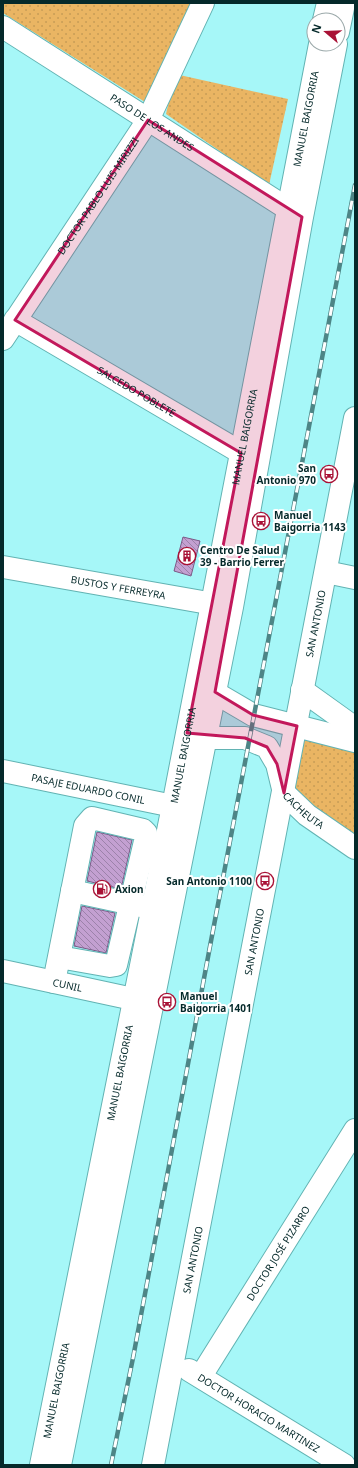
<svg xmlns="http://www.w3.org/2000/svg" width="358" height="1468" font-family="'Noto Sans',sans-serif">
  <style>
    .park { fill: url(#park-dots) }
    .building { fill: url(#building-back-hatch); stroke: #7b5a87 }
    .lines { fill: none; stroke-linecap: round; stroke-linejoin: round }
    .minor-casing { stroke: #62b3b3; stroke-width: 24 }
    .major-casing { stroke: #62b3b3; stroke-width: 24 }
    .minor { stroke: #fff; stroke-width: 22 }
    .major { stroke: #fff; stroke-width: 22 }
    .rail-casing { stroke: #4d8586; stroke-width: 4.5 }
    .rail { stroke: #fff; stroke-width: 3; stroke-dasharray: 9; stroke-linecap: butt }
    .marked { fill: #c2185b; fill-opacity: 0.2; stroke: #c2185b; stroke-width: 3; stroke-linejoin: round }
    .labels { text-anchor: middle; dominant-baseline: central; stroke-width: 4; stroke-linejoin: round; paint-order: stroke }
    .street-label { font-size: 10px; fill: #05292a; stroke: #fff }
    .poi-label { font-size: 10px; font-weight: bold; fill: #05292a; stroke: #fff; text-anchor: start }
  </style>
  <defs>
    <pattern id="park-dots" width="8" height="8" patternUnits="userSpaceOnUse"><rect width="8" height="8" fill="#eab563"/><path d="M2 2h.1M6 6h.1" fill="none" stroke="#c79c56" stroke-width="1.8" stroke-linecap="round"/></pattern>
    <pattern id="building-back-hatch" width="6" height="6" patternUnits="userSpaceOnUse"><rect width="6" height="6" fill="#c3a0d1"/><path d="M-1 5l2 2M0 0l6 6M5-1l2 2" fill="none" stroke="#9c82aa"/></pattern>
  </defs>
  <rect width="100%" height="100%" fill="#a6f7f8"/>
  <g class="park">
    <path d="M 3,3 L 193,3 L 145,102 L 3,13 Z"/>
    <path d="M 175,74 L 288,99 L 269,185 L 166,114 Z"/>
    <path d="M 297,726 L 355,741 L 355,848 L 284,793 Z"/>
  </g>
  <g class="building">
    <path d="M 183,537 L 200,541 L 191,576 L 174,571 Z"/>
    <path d="M 97,832 L 132,840 L 121,889 L 87,881 Z"/>
    <path d="M 82,906 L 115,913 L 106,953 L 74,946 Z"/>
  </g>
  <g class="lines">
    <defs>
      <g id="minor">
        <path id="s1" d="M 15,320 L 257,462"/>
        <path id="s2" d="M 3,339 L 148,120 L 203,3"/>
        <path id="s3" d="M 3,567 L 231,607"/>
        <path d="M 326,572 L 355,578"/>
        <path d="M 197,686 L 207,688 L 253,715 L 355,741"/>
        <path d="M 302,690 L 355,728"/>
        <path id="s4" d="M 188,734 L 205,738 L 245,738 L 267,747 L 277,764 L 284,793 L 307,815 L 355,848"/>
        <path id="s5" d="M 3,771 L 173,806"/>
        <path d="M 72,891 L 146,907"/>
        <path id="s6" d="M 3,971 L 133,999"/>
        <path d="M 54,982 C 64,930 75,878 85,826 L 92,818 L 143,830 L 146,833 L 146,837 L 116,965 L 110,966 L 59,957"/>
        <path id="s7" d="M 189,1370 L 344,1465"/>
        <path id="s8" d="M 201,1376 L 355,1130"/>
        <path id="s9" d="M 153,1465 L 355,418"/>
      </g>
      <g id="major">
        <path d="M 324,20 L 328,3"/>
        <path id="s10" d="M 3,27 L 299,216"/>
        <path d="M 338,32 L 344,3"/>
        <path id="s11" d="M 41,1465 L 173,806 L 320,44"/>
        <path d="M 60,1465 L 232,607 L 302,217 L 336,44"/>
      </g>
    </defs>
    <use href="#minor" class="minor-casing"/>
    <use href="#major" class="major-casing"/>
    <use href="#minor" class="minor"/>
    <use href="#major" class="major"/>
    <defs>
      <path id="rail" d="M 111,1465 L 133,1358 L 211,941 L 355,185"/>
    </defs>
    <use href="#rail" class="rail-casing"/>
    <use href="#rail" class="rail"/>
  </g>
  <path class="marked" d="M 148,120 L 302,217 L 215,692 L 253,715 L 297,726 L 284,793 L 277,764 L 267,747 L 245,738 L 187,733 L 241,453 L 15,320 Z"/>
  <defs>
    <symbol id="bus-ring" viewBox="-11 -11 22 22"><circle r="9.5" fill="#fff" stroke="#a91236" stroke-width="1.5"/><path d="M-5-6H5V4H4V6H2V4H-2V6H-4V4H-5ZM-3.5-4V0h7V-4ZM-3.5 1.2v1.5H-2V1.2ZM2 1.2v1.5H3.5V1.2Z" fill="#a91236"/></symbol>
    <symbol id="building-ring" viewBox="-11 -11 22 22"><circle r="9.5" fill="#fff" stroke="#a91236" stroke-width="1.5"/><path d="M-4-6H4V6H1V3H-1V6H-4ZM-2.5-4.3h1.7v1.8h-1.7ZM.8-4.3h1.7v1.8H.8ZM-2.5-1h1.7V.8h-1.7ZM.8-1h1.7V.8H.8Z" fill="#a91236"/></symbol>
    <symbol id="fuel-ring" viewBox="-11 -11 22 22"><circle r="9.5" fill="#fff" stroke="#a91236" stroke-width="1.5"/><path d="M-5.5-6h7V0h2V4h1.3V-2.5L3-4.5l.8-.8L6-3V5H2.5V1h-1V6h-7ZM-4.2-4.7v3.2H.2V-4.7Z" fill="#a91236"/></symbol>
  </defs>
  <g fill-rule="evenodd">
    <use href="#bus-ring" x="319" y="464" width="20" height="20"/>
    <use href="#bus-ring" x="251" y="511" width="20" height="20"/>
    <use href="#building-ring" x="177" y="546" width="20" height="20"/>
    <use href="#bus-ring" x="255" y="871" width="20" height="20"/>
    <use href="#fuel-ring" x="92" y="879" width="20" height="20"/>
    <use href="#bus-ring" x="157" y="992" width="20" height="20"/>
  </g>
  <g class="labels">
    <g class="street-label">
      <text stroke="none"><textPath href="#s11" startOffset="1372">MANUEL BAIGORRIA</textPath></text>
      <text stroke="none"><textPath href="#s10" startOffset="177">PASO DE LOS ANDES</textPath></text>
      <text stroke="none"><textPath href="#s2" startOffset="172">DOCTOR PABLO LUIS MIRIZZI</textPath></text>
      <text stroke="none"><textPath href="#s1" startOffset="141">SALCEDO POBLETE</textPath></text>
      <text stroke="none"><textPath href="#s11" startOffset="1048">MANUEL BAIGORRIA</textPath></text>
      <text stroke="none"><textPath href="#s3" startOffset="117">BUSTOS Y FERREYRA</textPath></text>
      <text stroke="none"><textPath href="#s9" startOffset="857">SAN ANTONIO</textPath></text>
      <text stroke="none"><textPath href="#s11" startOffset="724">MANUEL BAIGORRIA</textPath></text>
      <text stroke="none"><textPath href="#s5" startOffset="87">PASAJE EDUARDO CONIL</textPath></text>
      <text stroke="none"><textPath href="#s4" startOffset="157">CACHEUTA</textPath></text>
      <text stroke="none"><textPath href="#s9" startOffset="533">SAN ANTONIO</textPath></text>
      <text stroke="none"><textPath href="#s6" startOffset="66">CUNIL</textPath></text>
      <text stroke="none"><textPath href="#s11" startOffset="400">MANUEL BAIGORRIA</textPath></text>
      <text stroke="none"><textPath href="#s8" startOffset="145">DOCTOR JOSÉ PIZARRO</textPath></text>
      <text stroke="none"><textPath href="#s9" startOffset="209">SAN ANTONIO</textPath></text>
      <text stroke="none"><textPath href="#s11" startOffset="76">MANUEL BAIGORRIA</textPath></text>
      <text stroke="none"><textPath href="#s7" startOffset="82">DOCTOR HORACIO MARTINEZ</textPath></text>
    </g>
    <g class="poi-label">
      <text x="316" y="468" text-anchor="end">San<tspan x="316" dy="12">Antonio 970</tspan></text>
      <text x="274" y="515">Manuel<tspan x="274" dy="12">Baigorria 1143</tspan></text>
      <text x="200" y="550">Centro De Salud<tspan x="200" dy="12">39 - Barrio Ferrer</tspan></text>
      <text x="252" y="881" text-anchor="end">San Antonio 1100</text>
      <text x="115" y="889">Axion</text>
      <text x="180" y="996">Manuel<tspan x="180" dy="12">Baigorria 1401</tspan></text>
    </g>
  </g>
  <rect width="358" height="1468" fill="none" stroke="#05292a" stroke-width="8"/>
  <g transform="translate(326 32) rotate(289)"><circle r="19" fill="#ffffff" stroke="#9ba9aa"/>
  <path d="M0-3L7 15L0 10L-7 15Z" fill="#a91236"/>
  <text y="-6" font-size="11" font-weight="bold" text-anchor="middle" fill="#05292a">N</text>
  </g>
</svg>
